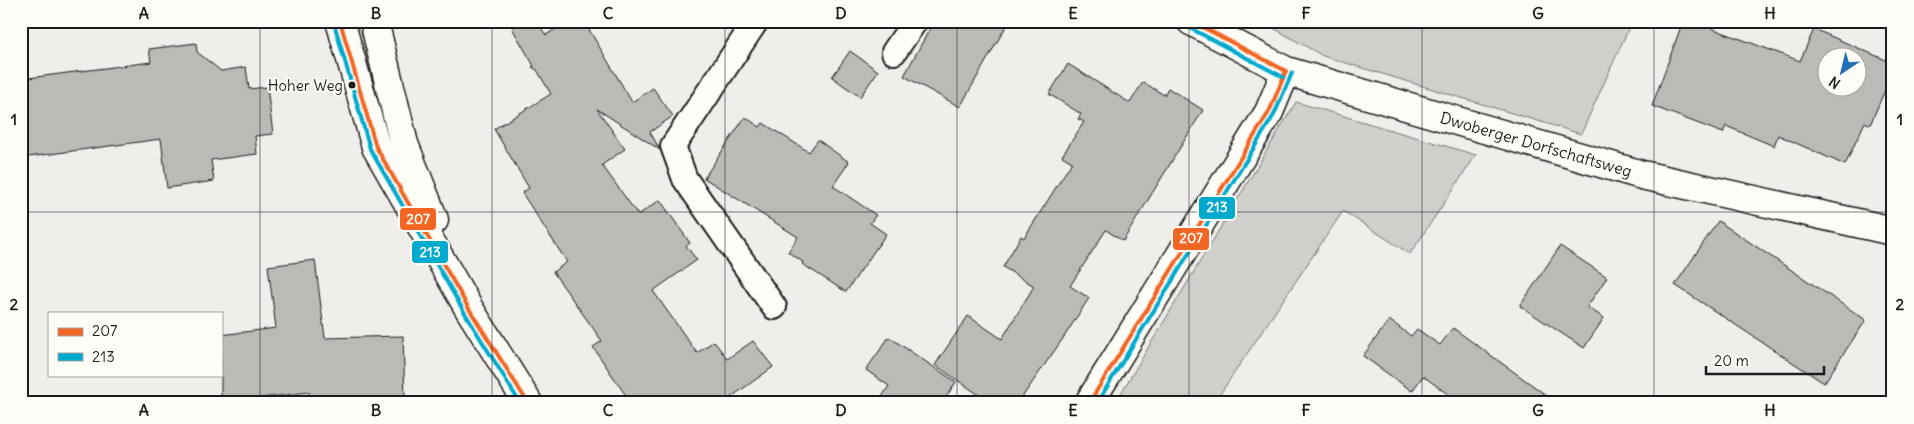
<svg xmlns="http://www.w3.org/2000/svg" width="1914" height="424" font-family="Delius,sans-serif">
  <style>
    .green { fill: #d0cfcc; stroke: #767674 }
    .building { fill: #bbbab6; stroke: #1c1c1c; fill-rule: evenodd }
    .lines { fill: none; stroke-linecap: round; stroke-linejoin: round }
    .service-casing { stroke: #1c1c1c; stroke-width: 28 }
    .minor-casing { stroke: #1c1c1c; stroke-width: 31 }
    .tertiary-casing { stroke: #1c1c1c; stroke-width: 31 }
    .service { stroke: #fdfcf7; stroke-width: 24 }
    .minor { stroke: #fdfcf7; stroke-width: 28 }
    .tertiary { stroke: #fdfcf7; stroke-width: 28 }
    .bus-1-casing { stroke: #fdfcf7; stroke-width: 8 }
    .bus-2-casing { stroke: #fdfcf7; stroke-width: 8 }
    .bus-1 { stroke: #f26522; stroke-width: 4 }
    .bus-2 { stroke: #00a9ce; stroke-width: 4 }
    .grid { fill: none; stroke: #1c1c1c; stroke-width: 1; stroke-opacity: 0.55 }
    .bus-dot { fill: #1c1c1c; stroke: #fdfcf7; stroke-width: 2 }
    .labels { text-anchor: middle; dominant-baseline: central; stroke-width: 4; stroke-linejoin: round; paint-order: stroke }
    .bus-label { font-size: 15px; fill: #1c1c1c; stroke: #fdfcf7; text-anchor: end }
    .street-label { font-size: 16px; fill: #1c1c1c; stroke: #fdfcf7 }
    .line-badge { stroke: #fdfcf7; stroke-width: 2 }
    .badge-label { font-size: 14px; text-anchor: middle; font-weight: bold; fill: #fff }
    .neatline { fill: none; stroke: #1c1c1c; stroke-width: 2 }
    .grid-label { font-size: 16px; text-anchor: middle; font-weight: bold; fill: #1c1c1c }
  </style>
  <rect width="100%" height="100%" fill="#f0eeea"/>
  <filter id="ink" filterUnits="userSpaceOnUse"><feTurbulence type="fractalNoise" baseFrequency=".02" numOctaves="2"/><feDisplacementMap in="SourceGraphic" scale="10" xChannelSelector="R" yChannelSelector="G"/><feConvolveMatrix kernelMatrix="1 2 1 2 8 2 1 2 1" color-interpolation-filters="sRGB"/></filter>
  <g filter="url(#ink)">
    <g class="green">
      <path d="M 1261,21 L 1632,21 L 1581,134 L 1323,56 Z"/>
      <path d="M 1296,102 L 1476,155 L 1410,254 L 1343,211 L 1214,403 L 1115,403 Z"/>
    </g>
    <g class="building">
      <path d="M 522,21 L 536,21 L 546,35 L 568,21 L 584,21 L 632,102 L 653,88 L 673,116 L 650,132 L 660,150 L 597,109 L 625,149 L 602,165 L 638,215 L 660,200 L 690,243 L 686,246 L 697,260 L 653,291 L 697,353 L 714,341 L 727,359 L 753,341 L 773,367 L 723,403 L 631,403 L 593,347 L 602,341 L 553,272 L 567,262 L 522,193 L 529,188 L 494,129 L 551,94 L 537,70 L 532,67 L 534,66 L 512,28 Z"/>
      <path d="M 934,21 L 1009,21 L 960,107 L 904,76 Z"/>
      <path d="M 1683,21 L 1692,21 L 1800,61 L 1814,29 L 1893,63 L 1893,71 L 1870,125 L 1865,122 L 1845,165 L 1778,135 L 1774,146 L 1726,126 L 1723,133 L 1652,106 ZM 1826,58 L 1856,58 L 1856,88 L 1826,88 Z"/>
      <path d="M 196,43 L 197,52 L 221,71 L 246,67 L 249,89 L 267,87 L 273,134 L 255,136 L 257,154 L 211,160 L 214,181 L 167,188 L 161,139 L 21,158 L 21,79 L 151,62 L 149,49 Z"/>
      <path d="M 850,51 L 878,71 L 860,97 L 832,77 Z"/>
      <path d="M 1068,64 L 1130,103 L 1143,82 L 1164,95 L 1168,88 L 1203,110 L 1123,241 L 1106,230 L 1070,286 L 1089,298 L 1064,337 L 1018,403 L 991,403 L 935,365 L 968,316 L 1002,339 L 1034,286 L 1003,267 L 1021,236 L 1024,238 L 1072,162 L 1062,156 L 1084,122 L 1078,119 L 1081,114 L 1049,94 Z"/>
      <path d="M 745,117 L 760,127 L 763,123 L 809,152 L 818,140 L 849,162 L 833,186 L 876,215 L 870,223 L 886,234 L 846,292 L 802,264 L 803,262 L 788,252 L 798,237 L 704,178 Z"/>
      <path d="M 1718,221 L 1866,320 L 1824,383 L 1675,285 Z"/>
      <path d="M 1560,246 L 1607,277 L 1587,307 L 1604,318 L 1584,348 L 1520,306 Z"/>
      <path d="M 315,260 L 325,338 L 403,336 L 405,399 L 310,402 L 309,392 L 221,403 L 221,335 L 276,328 L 268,266 Z"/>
      <path d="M 1389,320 L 1411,336 L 1417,329 L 1440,345 L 1453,328 L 1557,403 L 1460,403 L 1423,376 L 1412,391 L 1363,356 Z"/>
      <path d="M 889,337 L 956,382 L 942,403 L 878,403 L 889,386 L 866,370 Z"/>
    </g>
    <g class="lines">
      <defs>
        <g id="service">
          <path d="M 756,21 L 673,146 L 685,179 L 774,307"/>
          <path d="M 894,52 L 915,21"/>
        </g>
        <g id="minor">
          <path d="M 1191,21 L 1286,71 L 1642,175 L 1893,231"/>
          <path d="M 1089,403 L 1269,112 L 1286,71"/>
        </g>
        <g id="tertiary">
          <path d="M 340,21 L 376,147 L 468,307 L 528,403"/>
          <path d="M 374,21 L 404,144 L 434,220"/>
        </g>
      </defs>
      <use href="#service" class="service-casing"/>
      <use href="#minor" class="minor-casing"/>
      <use href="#tertiary" class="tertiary-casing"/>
      <use href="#service" class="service"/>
      <use href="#minor" class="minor"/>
      <use href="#tertiary" class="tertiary"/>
      <defs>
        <g id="bus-1">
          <path d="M 340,21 L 376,147 L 468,307 L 528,403"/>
          <path d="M 1191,21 L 1286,71"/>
          <path d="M 1089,403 L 1269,112 L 1286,71"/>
        </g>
        <g id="bus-2">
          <path d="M 334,23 L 370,149 L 463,310 L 520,403"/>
          <path d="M 1188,27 L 1283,77"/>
          <path d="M 1097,403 L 1274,115 L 1292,73"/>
        </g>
      </defs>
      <use href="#bus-1" class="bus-1-casing"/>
      <use href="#bus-2" class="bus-2-casing"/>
      <use href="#bus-1" class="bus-1"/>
      <use href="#bus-2" class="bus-2"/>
    </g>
  </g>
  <path class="grid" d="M 260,21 L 260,403M 492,21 L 492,403M 725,21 L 725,403M 957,21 L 957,403M 1189,21 L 1189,403M 1422,21 L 1422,403M 1654,21 L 1654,403M 21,212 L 1893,212"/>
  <circle class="bus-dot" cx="352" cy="85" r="4.5"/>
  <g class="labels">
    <g class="bus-label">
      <text x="343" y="85">Hoher Weg</text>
    </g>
    <g class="street-label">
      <text transform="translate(1536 144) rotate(16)">Dwoberger Dorfschaftsweg</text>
    </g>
  </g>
  <g class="line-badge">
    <rect x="1198" y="196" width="38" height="24" rx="5" fill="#00a9ce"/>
    <rect x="399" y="207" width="38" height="24" rx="5" fill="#f26522"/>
    <rect x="1172" y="227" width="38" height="24" rx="5" fill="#f26522"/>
    <rect x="411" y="240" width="38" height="24" rx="5" fill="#00a9ce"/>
  </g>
  <g class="badge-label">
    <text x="1217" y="212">213</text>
    <text x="418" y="224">207</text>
    <text x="1191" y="243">207</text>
    <text x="430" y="257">213</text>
  </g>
  <rect width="1914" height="424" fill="none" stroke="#fdfcf7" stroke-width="55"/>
  <rect x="48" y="312" width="175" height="65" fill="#fdfcf7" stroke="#a3a29f"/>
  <rect x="58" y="328" width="25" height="8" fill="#f26522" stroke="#a3a29f"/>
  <text x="92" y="336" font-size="15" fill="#1c1c1c">207</text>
  <rect x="58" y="353" width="25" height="8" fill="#00a9ce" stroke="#a3a29f"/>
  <text x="92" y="362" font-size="15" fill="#1c1c1c">213</text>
  <g transform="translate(1842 72) rotate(215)"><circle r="24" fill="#fdfcf7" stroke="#a3a29f"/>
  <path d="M0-4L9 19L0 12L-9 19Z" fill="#1f6fb2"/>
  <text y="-8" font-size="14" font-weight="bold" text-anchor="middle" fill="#1c1c1c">N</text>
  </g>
  <path d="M1706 366v8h118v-8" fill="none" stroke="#1c1c1c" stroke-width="2.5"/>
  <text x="1714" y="366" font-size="15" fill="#1c1c1c" stroke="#fdfcf7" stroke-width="4" paint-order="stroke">20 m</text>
  <rect x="28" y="28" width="1858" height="368" class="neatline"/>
  <g class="grid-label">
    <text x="144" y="19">A</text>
    <text x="376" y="19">B</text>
    <text x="608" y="19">C</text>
    <text x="841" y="19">D</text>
    <text x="1073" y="19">E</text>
    <text x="1306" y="19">F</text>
    <text x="1538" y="19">G</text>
    <text x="1770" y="19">H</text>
    <text x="14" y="125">1</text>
    <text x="1900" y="125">1</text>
    <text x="14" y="310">2</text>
    <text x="1900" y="310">2</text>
    <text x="144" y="416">A</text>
    <text x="376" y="416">B</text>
    <text x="608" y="416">C</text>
    <text x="841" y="416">D</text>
    <text x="1073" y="416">E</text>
    <text x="1306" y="416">F</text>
    <text x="1538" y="416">G</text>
    <text x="1770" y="416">H</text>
  </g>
</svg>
